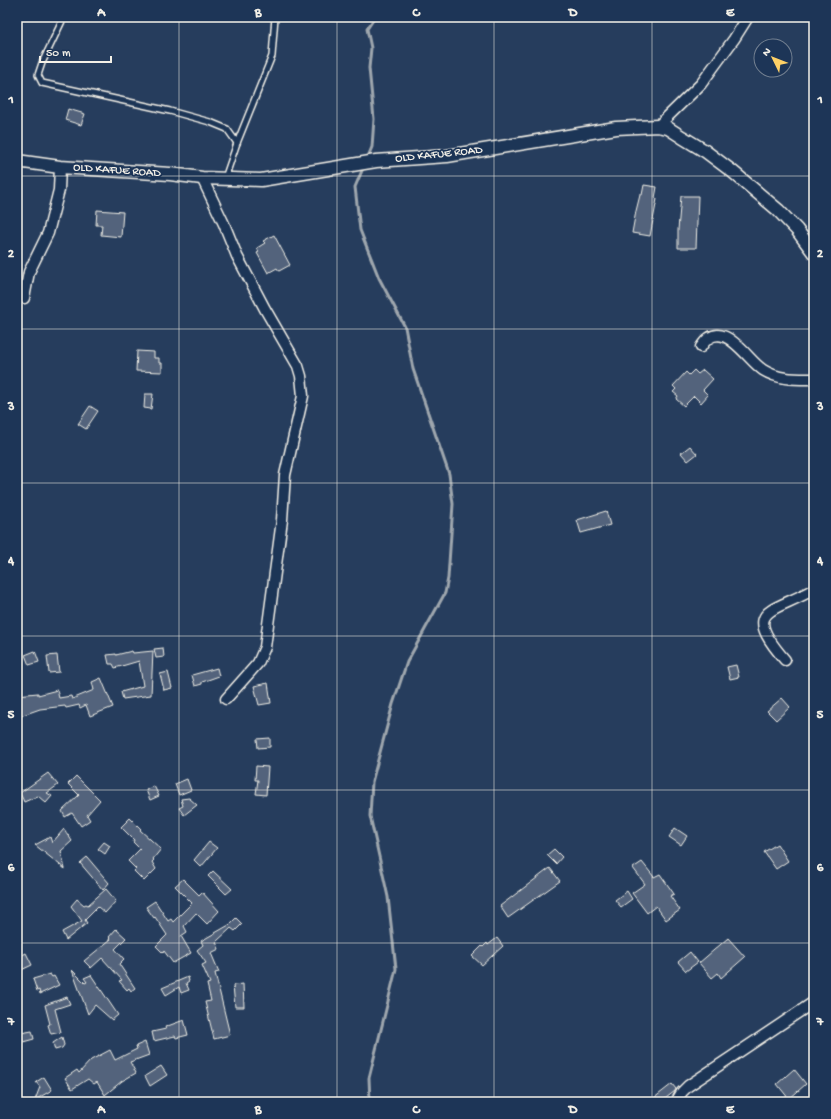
<svg xmlns="http://www.w3.org/2000/svg" width="831" height="1119" font-family="'Gochi Hand',sans-serif">
  <style>
    .lines { fill: none; stroke-linecap: round; stroke-linejoin: round }
    .stream { stroke: #9fa7ae; stroke-width: 3 }
    .building { fill: #52647b; stroke: #f4f1e8 }
    .service-casing { stroke: #f4f1e8; stroke-width: 8 }
    .minor-casing { stroke: #f4f1e8; stroke-width: 13 }
    .tertiary-casing { stroke: #f4f1e8; stroke-width: 15 }
    .service { stroke: #1d3557; stroke-width: 5 }
    .minor { stroke: #1d3557; stroke-width: 10 }
    .tertiary { stroke: #1d3557; stroke-width: 12 }
    .grid { fill: none; stroke: #f4f1e8; stroke-width: 1; stroke-opacity: 0.55 }
    .labels { text-anchor: middle; dominant-baseline: central; stroke-width: 3.5; stroke-linejoin: round; paint-order: stroke }
    .street-label { font-size: 12px; fill: #f4f1e8; stroke: #1d3557 }
    .neatline { fill: none; stroke: #f4f1e8; stroke-width: 1.5 }
    .grid-label { font-size: 13px; text-anchor: middle; font-weight: bold; fill: #f4f1e8 }
  </style>
  <rect width="100%" height="100%" fill="#263d5d"/>
  <filter id="ink" filterUnits="userSpaceOnUse"><feTurbulence type="fractalNoise" baseFrequency=".025" numOctaves="2"/><feDisplacementMap in="SourceGraphic" scale="8" xChannelSelector="R" yChannelSelector="G"/><feConvolveMatrix kernelMatrix="1 2 1 2 8 2 1 2 1" color-interpolation-filters="sRGB"/></filter>
  <g filter="url(#ink)">
    <g class="lines">
      <g class="stream">
        <path d="M 367,159 L 372,147 L 374,119 L 369,68 L 371,48 L 367,29 L 375,17"/>
        <path d="M 364,166 L 355,187 L 360,230 L 379,278 L 405,327 L 413,369 L 449,474 L 453,504 L 448,578 L 445,593 L 407,662 L 393,704 L 372,782 L 370,816 L 388,897 L 396,969 L 369,1078 L 370,1102"/>
      </g>
    </g>
    <g class="building">
      <path d="M 68,109 L 85,114 L 81,125 L 65,120 Z"/>
      <path d="M 644,185 L 657,187 L 655,198 L 657,199 L 650,236 L 632,233 L 636,211 L 640,195 L 642,195 Z"/>
      <path d="M 681,196 L 698,196 L 696,248 L 678,248 L 678,230 Z"/>
      <path d="M 97,210 L 123,212 L 121,237 L 101,235 L 102,225 L 96,225 Z"/>
      <path d="M 274,235 L 290,265 L 279,271 L 277,268 L 268,273 L 257,253 L 259,252 L 257,248 L 265,243 L 263,241 Z"/>
      <path d="M 137,351 L 154,352 L 154,358 L 159,358 L 159,363 L 162,363 L 162,372 L 136,371 Z"/>
      <path d="M 694,370 L 698,374 L 703,370 L 713,379 L 703,390 L 708,395 L 701,403 L 694,396 L 684,406 L 676,399 L 678,396 L 673,392 L 676,389 L 673,386 L 686,372 L 689,375 Z"/>
      <path d="M 145,394 L 153,394 L 151,409 L 144,408 Z"/>
      <path d="M 90,406 L 98,411 L 86,429 L 78,424 Z"/>
      <path d="M 690,446 L 697,454 L 688,461 L 681,453 Z"/>
      <path d="M 606,511 L 610,525 L 581,533 L 577,520 Z"/>
      <path d="M 163,648 L 164,657 L 156,658 L 154,649 Z"/>
      <path d="M 35,651 L 39,662 L 29,665 L 25,655 Z"/>
      <path d="M 132,651 L 133,653 L 153,651 L 151,695 L 123,699 L 121,692 L 143,686 L 139,661 L 115,668 L 113,664 L 109,664 L 107,655 L 116,654 L 116,655 Z"/>
      <path d="M 57,655 L 59,672 L 49,673 L 47,656 Z"/>
      <path d="M 736,665 L 739,677 L 730,679 L 727,667 Z"/>
      <path d="M 217,668 L 219,676 L 205,681 L 202,682 L 202,684 L 195,686 L 192,675 Z"/>
      <path d="M 168,672 L 172,688 L 164,690 L 160,674 Z"/>
      <path d="M 101,678 L 113,707 L 90,716 L 86,705 L 80,708 L 79,705 L 66,708 L 65,706 L 40,709 L 23,715 L 17,719 L 17,695 L 38,693 L 38,695 L 57,690 L 59,698 L 71,696 L 72,699 L 94,690 L 92,682 Z"/>
      <path d="M 268,683 L 271,703 L 259,705 L 254,686 Z"/>
      <path d="M 782,698 L 790,707 L 776,720 L 767,711 Z"/>
      <path d="M 270,738 L 270,747 L 258,748 L 257,739 Z"/>
      <path d="M 256,766 L 268,767 L 266,795 L 256,794 L 258,780 L 255,780 Z"/>
      <path d="M 48,773 L 58,785 L 47,793 L 52,796 L 46,803 L 38,796 L 24,802 L 20,793 Z"/>
      <path d="M 76,776 L 100,800 L 87,815 L 90,820 L 81,826 L 72,813 L 65,817 L 62,811 L 79,795 L 68,784 Z"/>
      <path d="M 187,779 L 191,790 L 179,795 L 175,784 Z"/>
      <path d="M 154,786 L 159,796 L 150,800 L 146,790 Z"/>
      <path d="M 189,798 L 197,805 L 184,815 L 179,808 L 183,806 L 181,799 Z"/>
      <path d="M 130,818 L 141,829 L 140,830 L 161,849 L 153,859 L 154,860 L 152,862 L 156,869 L 144,881 L 134,871 L 136,869 L 128,861 L 140,849 L 133,842 L 134,840 L 121,827 Z"/>
      <path d="M 675,828 L 687,836 L 681,845 L 669,837 Z"/>
      <path d="M 64,829 L 72,841 L 61,851 L 65,869 L 35,845 L 50,837 L 52,843 Z"/>
      <path d="M 104,842 L 110,846 L 105,854 L 98,849 Z"/>
      <path d="M 209,842 L 217,848 L 201,867 L 194,860 Z"/>
      <path d="M 777,844 L 788,861 L 776,869 L 764,852 Z"/>
      <path d="M 554,849 L 562,857 L 556,864 L 547,855 Z"/>
      <path d="M 87,857 L 109,883 L 103,890 L 80,863 Z"/>
      <path d="M 642,862 L 654,877 L 660,874 L 674,894 L 670,896 L 680,910 L 666,920 L 656,906 L 647,913 L 632,893 L 645,884 L 633,868 Z"/>
      <path d="M 550,868 L 560,881 L 508,918 L 500,906 Z"/>
      <path d="M 213,871 L 232,889 L 226,894 L 208,876 Z"/>
      <path d="M 183,879 L 199,895 L 202,892 L 219,911 L 207,924 L 196,913 L 184,926 L 187,932 L 181,936 L 191,953 L 173,963 L 164,951 L 163,953 L 156,946 L 167,935 L 155,917 L 154,918 L 146,907 L 155,901 L 168,921 L 171,919 L 173,922 L 192,903 L 175,886 Z"/>
      <path d="M 106,889 L 116,901 L 105,913 L 98,907 L 85,920 L 87,923 L 66,940 L 62,932 L 82,921 L 71,906 L 77,899 L 84,905 L 86,904 L 88,905 Z"/>
      <path d="M 627,891 L 632,899 L 621,907 L 615,900 Z"/>
      <path d="M 236,918 L 242,924 L 235,931 L 231,928 L 216,942 L 219,949 L 211,953 L 219,972 L 215,973 L 230,1035 L 214,1039 L 205,1002 L 211,1001 L 207,984 L 210,983 L 202,965 L 206,963 L 197,950 L 203,945 L 201,941 L 229,925 Z"/>
      <path d="M 116,929 L 126,938 L 115,949 L 124,959 L 119,964 L 135,988 L 131,991 L 129,988 L 127,990 L 119,981 L 122,980 L 102,958 L 91,968 L 84,961 L 111,939 L 109,937 Z"/>
      <path d="M 497,938 L 503,946 L 482,965 L 472,956 L 482,946 L 483,947 L 487,943 L 488,945 Z"/>
      <path d="M 728,938 L 745,957 L 721,978 L 718,973 L 712,978 L 699,963 Z"/>
      <path d="M 690,952 L 698,962 L 686,971 L 678,962 Z"/>
      <path d="M 26,953 L 32,965 L 17,972 L 17,958 Z"/>
      <path d="M 72,970 L 85,983 L 87,982 L 84,978 L 91,975 L 118,1015 L 112,1020 L 95,1005 L 88,1014 Z"/>
      <path d="M 50,974 L 52,977 L 54,976 L 59,985 L 40,994 L 39,990 L 37,991 L 33,979 Z"/>
      <path d="M 188,977 L 189,981 L 186,983 L 189,990 L 181,993 L 179,987 L 166,995 L 162,988 Z"/>
      <path d="M 243,984 L 244,1007 L 235,1007 L 233,985 Z"/>
      <path d="M 67,997 L 70,1004 L 55,1009 L 61,1032 L 51,1034 L 48,1025 L 50,1024 L 45,1005 Z"/>
      <path d="M 184,1020 L 188,1035 L 176,1038 L 175,1036 L 154,1041 L 152,1032 L 166,1029 L 165,1027 Z"/>
      <path d="M 32,1031 L 34,1039 L 23,1042 L 21,1033 Z"/>
      <path d="M 62,1037 L 64,1045 L 62,1048 L 55,1050 L 53,1043 Z"/>
      <path d="M 145,1042 L 149,1055 L 130,1062 L 136,1073 L 122,1081 L 105,1095 L 97,1082 L 94,1084 L 88,1079 L 72,1089 L 65,1078 L 77,1070 L 79,1073 L 91,1060 L 110,1050 L 115,1060 L 137,1049 L 136,1046 Z"/>
      <path d="M 161,1066 L 167,1075 L 150,1086 L 145,1076 Z"/>
      <path d="M 794,1069 L 806,1084 L 789,1099 L 777,1084 Z"/>
      <path d="M 44,1077 L 52,1090 L 35,1100 L 40,1087 L 36,1082 Z"/>
      <path d="M 672,1084 L 676,1089 L 675,1091 L 661,1102 L 649,1102 Z"/>
    </g>
    <g class="lines">
      <defs>
        <g id="service">
          <path d="M 64,17 L 42,63 L 38,75 L 42,83 L 170,111 L 210,122 L 227,129 L 237,143"/>
          <path d="M 225,178 L 237,143 L 272,56 L 275,17"/>
        </g>
        <g id="minor">
          <path d="M 658,126 L 701,84 L 734,39 L 748,17"/>
          <path d="M 202,178 L 224,224 L 237,256 L 265,309 L 298,366 L 301,376 L 303,396 L 285,475 L 282,520 L 265,647 L 258,663 L 226,699"/>
          <path d="M 24,298 L 29,272 L 48,233 L 59,190 L 60,167"/>
          <path d="M 701,347 C 722,314 746,359 763,370 C 779,380 796,379 814,379"/>
          <path d="M 785,660 C 739,607 774,613 814,589"/>
          <path d="M 676,1102 L 682,1092 L 688,1086 L 814,1002"/>
        </g>
        <path id="tertiary" d="M 17,161 L 60,167 L 170,174 L 202,178 L 261,180 L 376,161 L 447,156 L 616,128 L 658,126 L 668,128 L 682,137 L 705,151 L 733,172 L 778,210 L 797,230 L 814,253"/>
      </defs>
      <use href="#service" class="service-casing"/>
      <use href="#minor" class="minor-casing"/>
      <use href="#tertiary" class="tertiary-casing"/>
      <use href="#service" class="service"/>
      <use href="#minor" class="minor"/>
      <use href="#tertiary" class="tertiary"/>
    </g>
  </g>
  <path class="grid" d="M 179,17 L 179,1102M 337,17 L 337,1102M 494,17 L 494,1102M 652,17 L 652,1102M 17,176 L 814,176M 17,329 L 814,329M 17,483 L 814,483M 17,636 L 814,636M 17,790 L 814,790M 17,943 L 814,943"/>
  <g class="labels">
    <g class="street-label">
      <text transform="translate(439 155) rotate(-6)">OLD KAFUE ROAD</text>
      <text transform="translate(117 171) rotate(4)">OLD KAFUE ROAD</text>
    </g>
  </g>
  <rect width="831" height="1119" fill="none" stroke="#1d3557" stroke-width="44"/>
  <g transform="translate(773 58) rotate(313)"><circle r="19" fill="#1d3557" stroke="#738091"/>
  <path d="M0-3L7 15L0 10L-7 15Z" fill="#ffd166"/>
  <text y="-6" font-size="11" font-weight="bold" text-anchor="middle" fill="#f4f1e8">N</text>
  </g>
  <path d="M40 56v6h71v-6" fill="none" stroke="#f4f1e8" stroke-width="2"/>
  <text x="46" y="56" font-size="12" fill="#f4f1e8" stroke="#1d3557" stroke-width="3" paint-order="stroke">50 m</text>
  <rect x="22" y="22" width="787" height="1075" class="neatline"/>
  <g class="grid-label">
    <text x="101" y="16">A</text>
    <text x="258" y="16">B</text>
    <text x="416" y="16">C</text>
    <text x="573" y="16">D</text>
    <text x="730" y="16">E</text>
    <text x="11" y="103">1</text>
    <text x="820" y="103">1</text>
    <text x="11" y="257">2</text>
    <text x="820" y="257">2</text>
    <text x="11" y="410">3</text>
    <text x="820" y="410">3</text>
    <text x="11" y="564">4</text>
    <text x="820" y="564">4</text>
    <text x="11" y="718">5</text>
    <text x="820" y="718">5</text>
    <text x="11" y="871">6</text>
    <text x="820" y="871">6</text>
    <text x="11" y="1025">7</text>
    <text x="820" y="1025">7</text>
    <text x="101" y="1113">A</text>
    <text x="258" y="1113">B</text>
    <text x="416" y="1113">C</text>
    <text x="573" y="1113">D</text>
    <text x="730" y="1113">E</text>
  </g>
</svg>
